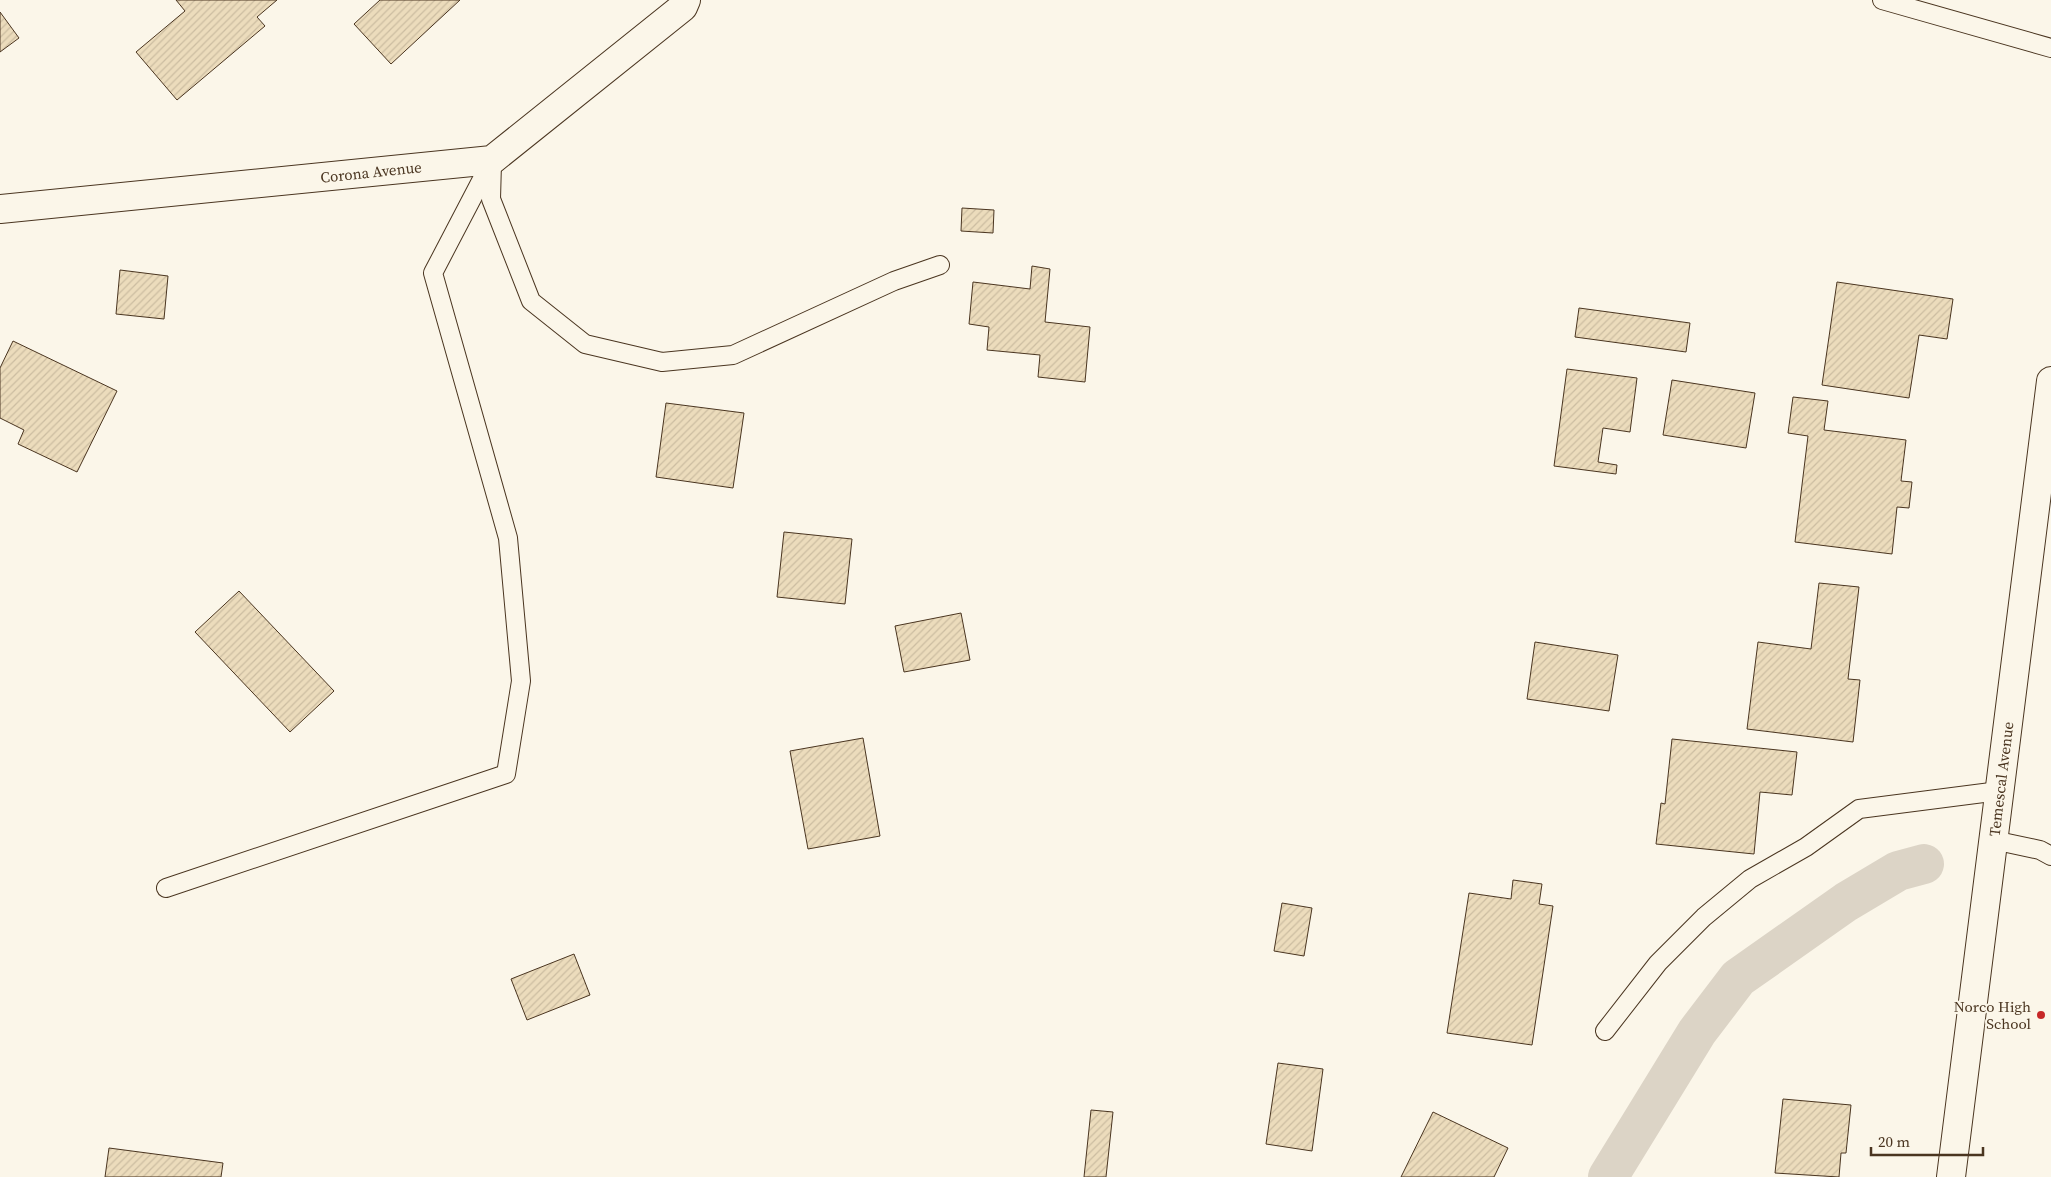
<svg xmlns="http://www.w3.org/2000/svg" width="2051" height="1177" font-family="'Source Serif 4',serif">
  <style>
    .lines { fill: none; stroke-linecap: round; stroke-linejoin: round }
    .canal { stroke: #dcd4c6; stroke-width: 40 }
    .building { fill: url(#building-hatch); stroke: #4a3520 }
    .service-casing { stroke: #4a3520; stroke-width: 20 }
    .minor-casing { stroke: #4a3520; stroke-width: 30 }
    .service { stroke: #fbf6e9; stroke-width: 18 }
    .minor { stroke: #fbf6e9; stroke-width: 28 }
    .poi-dot { fill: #c62828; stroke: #fbf6e9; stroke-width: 2 }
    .labels { text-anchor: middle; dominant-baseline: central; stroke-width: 4; stroke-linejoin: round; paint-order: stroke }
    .street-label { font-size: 15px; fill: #4a3520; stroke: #fbf6e9 }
    .poi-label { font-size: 15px; fill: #4a3520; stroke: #fbf6e9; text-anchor: end }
  </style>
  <defs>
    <pattern id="building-hatch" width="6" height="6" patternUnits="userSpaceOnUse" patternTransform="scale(1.25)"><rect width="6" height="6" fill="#ecdcbc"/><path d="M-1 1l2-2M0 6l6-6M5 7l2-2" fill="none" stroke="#ccbda1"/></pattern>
  </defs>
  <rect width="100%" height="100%" fill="#fbf6e9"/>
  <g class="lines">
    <path class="canal" d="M 1608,1177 L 1697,1032 L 1738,978 L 1846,902 L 1898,871 L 1924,864"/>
  </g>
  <g class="building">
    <path d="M 176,0 L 277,0 L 257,17 L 265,26 L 177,100 L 136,52 L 185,11 Z"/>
    <path d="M 380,0 L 460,0 L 391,64 L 354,24 Z"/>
    <path d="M 0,12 L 19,38 L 0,52 Z"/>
    <path d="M 962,208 L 994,210 L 993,233 L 961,231 Z"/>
    <path d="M 1032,266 L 1050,269 L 1045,322 L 1090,327 L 1085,382 L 1038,377 L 1040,355 L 987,350 L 989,327 L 969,324 L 973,282 L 1030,289 Z"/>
    <path d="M 120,270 L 168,276 L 164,319 L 116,314 Z"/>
    <path d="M 1837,282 L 1953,299 L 1947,339 L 1919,335 L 1909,398 L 1822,385 Z"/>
    <path d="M 1579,308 L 1690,323 L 1686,352 L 1575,337 Z"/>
    <path d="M 13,341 L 117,391 L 77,472 L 18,444 L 24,430 L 0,418 L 0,368 Z"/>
    <path d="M 1567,369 L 1637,378 L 1630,432 L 1603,428 L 1598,462 L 1617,465 L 1616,474 L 1554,466 Z"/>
    <path d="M 1672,380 L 1755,393 L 1746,448 L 1663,435 Z"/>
    <path d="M 1793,397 L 1828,401 L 1824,430 L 1906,440 L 1901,481 L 1912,482 L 1909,508 L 1897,507 L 1892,554 L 1795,542 L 1808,436 L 1788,433 Z"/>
    <path d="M 666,403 L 744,413 L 733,488 L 656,477 Z"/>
    <path d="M 784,532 L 852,539 L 845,604 L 777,597 Z"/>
    <path d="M 1819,583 L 1859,587 L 1848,679 L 1860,680 L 1853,742 L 1747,729 L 1758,642 L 1811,649 Z"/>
    <path d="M 239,591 L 334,691 L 290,732 L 195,632 Z"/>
    <path d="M 961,613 L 970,660 L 904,672 L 895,626 Z"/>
    <path d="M 1535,642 L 1618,655 L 1609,711 L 1527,699 Z"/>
    <path d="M 863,738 L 880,836 L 808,849 L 790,751 Z"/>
    <path d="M 1672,739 L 1797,752 L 1792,795 L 1760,792 L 1754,854 L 1656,844 L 1661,803 L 1665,804 Z"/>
    <path d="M 1513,880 L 1542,884 L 1539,904 L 1553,906 L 1532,1045 L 1447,1033 L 1469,893 L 1511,899 Z"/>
    <path d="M 1282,903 L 1312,908 L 1304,956 L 1274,951 Z"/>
    <path d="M 574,954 L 590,995 L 527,1020 L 511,979 Z"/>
    <path d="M 1278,1063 L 1323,1069 L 1312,1151 L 1266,1144 Z"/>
    <path d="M 1783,1099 L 1851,1105 L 1846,1153 L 1841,1153 L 1839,1177 L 1775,1173 Z"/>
    <path d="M 1091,1110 L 1113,1112 L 1106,1177 L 1084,1177 Z"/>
    <path d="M 1433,1112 L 1508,1148 L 1494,1177 L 1401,1177 Z"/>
    <path d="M 109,1148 L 223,1163 L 221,1177 L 105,1177 Z"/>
  </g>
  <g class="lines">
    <defs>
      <g id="service">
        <path d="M 1882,0 L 2051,48"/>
        <path d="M 492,163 L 491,199 L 531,301 L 585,344 L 662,362 L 733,355 L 894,281 L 940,265"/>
        <path d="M 1993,840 L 2040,850 L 2051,856"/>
        <path d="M 166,888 L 506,774 L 521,681 L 508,538 L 433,273 L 492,160"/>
        <path d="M 1605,1031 L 1658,963 L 1704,917 L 1750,879 L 1806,847 L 1859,809 L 1999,791"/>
      </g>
      <g id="minor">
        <path d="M 0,209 L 492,160 L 683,7 L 686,0"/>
        <path d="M 1951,1177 L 2051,381"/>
      </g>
    </defs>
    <use href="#service" class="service-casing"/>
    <use href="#minor" class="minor-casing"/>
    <use href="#service" class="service"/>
    <use href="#minor" class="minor"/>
  </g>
  <circle class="poi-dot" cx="2041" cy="1015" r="5"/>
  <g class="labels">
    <g class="street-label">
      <text transform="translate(371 172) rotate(-6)">Corona Avenue</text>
      <text transform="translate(2001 779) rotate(-83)">Temescal Avenue</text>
    </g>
    <g class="poi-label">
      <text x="2031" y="1006">Norco High<tspan x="2031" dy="17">School</tspan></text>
    </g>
  </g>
  <path d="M1871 1147v8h112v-8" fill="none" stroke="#4a3520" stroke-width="2.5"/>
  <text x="1878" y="1147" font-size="15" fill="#4a3520" stroke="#fbf6e9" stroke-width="4" paint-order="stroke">20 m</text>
</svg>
